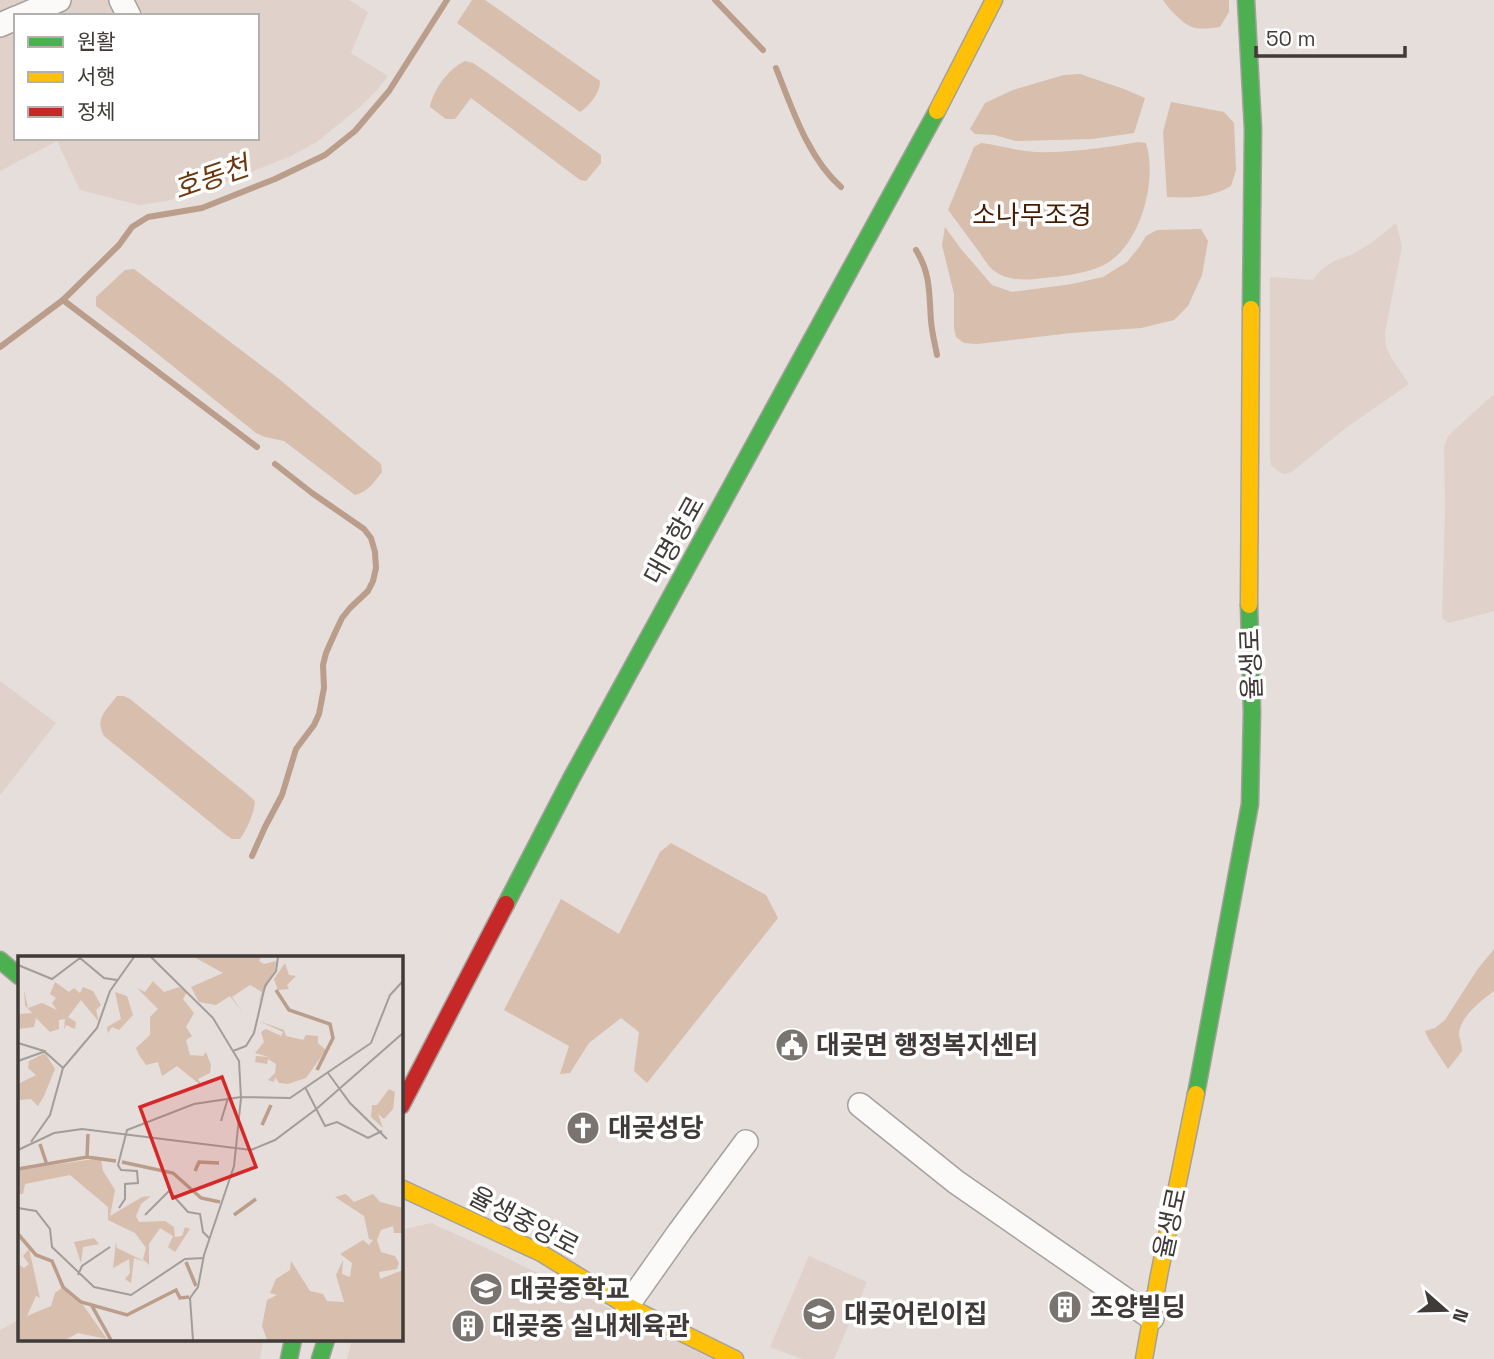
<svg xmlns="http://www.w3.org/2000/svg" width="1494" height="1359" font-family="'Space Grotesk','Noto Sans KR',sans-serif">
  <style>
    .built { fill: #e0d2ca; fill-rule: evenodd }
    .green { fill: #d7bead }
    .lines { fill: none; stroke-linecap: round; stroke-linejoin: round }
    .stream { stroke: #ba9d8a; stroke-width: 6 }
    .street-casing { stroke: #a6a09d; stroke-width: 26 }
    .fast-casing { stroke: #a6a09d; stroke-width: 19 }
    .slow-casing { stroke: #a6a09d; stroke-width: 19 }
    .jam-casing { stroke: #a6a09d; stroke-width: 19 }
    .street { stroke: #fbfaf9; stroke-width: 23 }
    .fast { stroke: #4caf50; stroke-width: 16 }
    .slow { stroke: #ffc107; stroke-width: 16 }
    .jam { stroke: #c62828; stroke-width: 16 }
    .labels { text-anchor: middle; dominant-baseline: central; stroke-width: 7; stroke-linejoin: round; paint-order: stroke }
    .park-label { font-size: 26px; fill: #451d00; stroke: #fff }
    .street-label { font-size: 26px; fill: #403b38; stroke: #fff }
    .poi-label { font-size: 26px; font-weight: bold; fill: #403b38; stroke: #fff; text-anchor: start }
    .water-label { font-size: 28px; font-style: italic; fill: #6d380e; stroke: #fff }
    .inset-river { fill: none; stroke: #ba9d8a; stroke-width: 3.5 }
    .inset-road { fill: none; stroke: #a39d99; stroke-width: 2 }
    .view { fill: #d62828; fill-opacity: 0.15; stroke: #d62828; stroke-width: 3.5 }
    .inset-edge { fill: none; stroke: #403b38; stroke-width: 3.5 }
  </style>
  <rect width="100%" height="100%" fill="#e5deda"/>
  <g class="built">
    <path d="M 0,0 L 349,0 L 368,12 L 351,53 L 388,76 L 376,91 L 361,106 L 317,142 L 289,157 L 200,192 L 166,201 L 139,205 L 80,190 L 57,141 L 0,171 ZM 16,16 L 257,16 L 257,138 L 16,138 Z"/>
    <path d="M 1396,223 L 1402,246 L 1385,333 L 1386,347 L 1392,359 L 1409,384 L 1347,427 L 1293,471 L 1286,474 L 1281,473 L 1271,465 L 1270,459 L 1270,277 L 1313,280 L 1322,269 L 1334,261 L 1353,254 L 1373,242 Z"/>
    <path d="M 1494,394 L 1494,611 L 1449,623 L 1442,618 L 1445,507 L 1444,447 L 1448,436 Z"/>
    <path d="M 0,681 L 56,723 L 0,795 Z"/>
    <path d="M 431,1223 L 499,1254 L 713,1359 L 347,1359 L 352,1340 L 401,1340 L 401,1230 Z"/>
    <path d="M 809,1256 L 867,1282 L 834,1359 L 802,1359 L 770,1347 Z"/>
    <path d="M 19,1320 L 19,1340 L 263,1340 L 260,1359 L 0,1359 L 0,1330 Z"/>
  </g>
  <g class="green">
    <path d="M 472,0 L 485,0 L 600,81 C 600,93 590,105 580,112 L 457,23 Z"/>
    <path d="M 1163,0 L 1229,0 L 1229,12 L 1220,27 C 1211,28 1201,30 1192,27 C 1183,24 1168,8 1163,0 Z"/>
    <path d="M 465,61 L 473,63 L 492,76 L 601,155 L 601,163 L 586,181 L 580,180 L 471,98 L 455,119 L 446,119 L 430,107 C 433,90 449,68 465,61 Z"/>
    <path d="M 1080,74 L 1124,89 L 1145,98 L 1134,133 L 1092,139 L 1016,141 L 994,135 L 975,134 L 970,129 L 985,103 L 1013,90 L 1064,75 Z"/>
    <path d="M 1171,102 L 1224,112 L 1234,123 L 1236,170 L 1231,186 C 1210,198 1191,198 1167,197 L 1163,132 Z"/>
    <path d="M 1138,142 L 1146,143 C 1158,181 1140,248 1102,266 C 1084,274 1063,276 1044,278 C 1027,280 1008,282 993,270 C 988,266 984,259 980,253 C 969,239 959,224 948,210 L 974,147 L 981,143 C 999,145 1016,151 1035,152 C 1070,153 1104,148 1138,142 Z"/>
    <path d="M 945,227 L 961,249 L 992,285 L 1012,292 L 1072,284 L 1103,277 L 1127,262 L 1140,246 L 1146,236 L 1157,230 L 1201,229 L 1208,241 L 1202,275 L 1188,306 L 1174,320 L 1141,328 L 1071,333 L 977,344 L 964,343 L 956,337 L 954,328 L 954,294 L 942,245 Z"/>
    <path d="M 134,269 L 279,379 L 381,464 L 382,472 C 374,482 368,492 355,495 L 284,441 L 265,437 L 256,433 L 144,343 L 96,306 L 96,297 L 125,270 Z"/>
    <path d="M 117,696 L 124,696 L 130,699 L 245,792 L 255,801 C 254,814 247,829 240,839 L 232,839 L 226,835 L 104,736 C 94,718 107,710 117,696 Z"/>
    <path d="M 671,843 L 766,895 L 778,918 L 647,1083 L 634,1071 L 639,1032 L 621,1018 L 589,1043 L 570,1073 L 560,1074 L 569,1046 L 504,1010 L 561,899 L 619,934 L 660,852 Z"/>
    <path d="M 1494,949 L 1494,991 C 1481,1001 1459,1017 1459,1035 C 1460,1040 1462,1045 1462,1051 L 1448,1069 L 1429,1040 L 1425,1031 L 1435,1028 L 1445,1020 L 1477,970 Z"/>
  </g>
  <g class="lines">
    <g class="stream">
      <path d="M 715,0 L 763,50"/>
      <path d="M 776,68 C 792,108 808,158 841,187"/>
      <path d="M 916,250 C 931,274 929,294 931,321 C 932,333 935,344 937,355"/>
      <path d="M 63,300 L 257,447"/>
      <path d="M 0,347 L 63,300 L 119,245 L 132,227 L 148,217 L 202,208 L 275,179 L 325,155 L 355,131 L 389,91 L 447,0"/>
      <path d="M 252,856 L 265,827 L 282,795 L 296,749 L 314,725 L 319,714 L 324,688 L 323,665 L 326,653 L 334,635 L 342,618 L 350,608 L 368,591 L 373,581 L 376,568 L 375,552 L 371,538 L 364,529 L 312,493 L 275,464"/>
    </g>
    <defs>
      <g id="street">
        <path d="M 121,0 L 129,16"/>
        <path d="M 21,16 L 59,0"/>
        <path d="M 0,25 L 16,18"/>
        <path d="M 860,1105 L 956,1182 L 1152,1318"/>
        <path d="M 627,1306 L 680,1231 L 746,1142"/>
      </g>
      <g id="fast">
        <path d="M 1246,0 L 1253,129 L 1251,309"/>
        <path d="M 506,904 L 572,777 L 937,111"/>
        <path d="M 0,960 L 19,976"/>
        <path d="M 1196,1094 L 1250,804 L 1252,712 L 1249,605"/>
        <path d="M 289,1359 L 293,1340"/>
        <path d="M 320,1359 L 326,1340"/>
      </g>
      <g id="slow">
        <path d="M 937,111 L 994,0"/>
        <path d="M 1249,605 L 1251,309"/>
        <path d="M 401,1188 L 541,1253 L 627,1306 L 735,1359"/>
        <path d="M 1144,1359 L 1159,1275 L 1196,1094"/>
      </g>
      <path id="jam" d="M 401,1106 L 506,904"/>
    </defs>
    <use href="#street" class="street-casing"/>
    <use href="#fast" class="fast-casing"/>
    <use href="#slow" class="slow-casing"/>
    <use href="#jam" class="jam-casing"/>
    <use href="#street" class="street"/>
    <use href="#fast" class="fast"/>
    <use href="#slow" class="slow"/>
    <use href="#jam" class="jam"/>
  </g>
  <defs>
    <symbol id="civic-disc" viewBox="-11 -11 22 22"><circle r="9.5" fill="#7a7471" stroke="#fff"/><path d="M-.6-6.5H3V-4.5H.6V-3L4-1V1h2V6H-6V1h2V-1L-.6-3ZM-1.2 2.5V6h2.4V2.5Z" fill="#fff"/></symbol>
    <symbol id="church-disc" viewBox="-11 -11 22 22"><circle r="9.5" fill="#7a7471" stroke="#fff"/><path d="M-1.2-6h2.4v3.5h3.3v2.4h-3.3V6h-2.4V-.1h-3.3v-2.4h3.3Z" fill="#fff"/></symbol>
    <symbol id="school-disc" viewBox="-11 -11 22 22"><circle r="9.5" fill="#7a7471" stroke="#fff"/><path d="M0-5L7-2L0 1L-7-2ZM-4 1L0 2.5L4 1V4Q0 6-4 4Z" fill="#fff"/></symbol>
    <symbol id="building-disc" viewBox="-11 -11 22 22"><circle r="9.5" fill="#7a7471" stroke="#fff"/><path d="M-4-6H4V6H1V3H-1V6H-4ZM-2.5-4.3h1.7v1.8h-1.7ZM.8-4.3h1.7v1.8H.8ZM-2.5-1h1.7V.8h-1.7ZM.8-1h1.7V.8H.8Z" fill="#fff"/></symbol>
  </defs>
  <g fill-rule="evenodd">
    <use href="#civic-disc" x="773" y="1026" width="38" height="38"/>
    <use href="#church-disc" x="564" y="1109" width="38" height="38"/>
    <use href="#school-disc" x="467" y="1270" width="38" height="38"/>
    <use href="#building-disc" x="1046" y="1288" width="38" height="38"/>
    <use href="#school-disc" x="800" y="1295" width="38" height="38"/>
    <use href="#building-disc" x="449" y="1307" width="38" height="38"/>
  </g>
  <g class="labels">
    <g class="park-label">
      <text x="1032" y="215">소나무조경</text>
    </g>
    <g class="street-label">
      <text transform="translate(674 540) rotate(-61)">대명항로</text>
      <text transform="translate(1251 664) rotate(-92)">율생로</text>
      <text transform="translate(524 1221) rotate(27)">율생중앙로</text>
      <text transform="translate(1170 1223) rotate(-78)">율생로</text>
    </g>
    <g class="poi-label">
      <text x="816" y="1045">대곶면 행정복지센터</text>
      <text x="608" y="1128">대곶성당</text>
      <text x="510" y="1289">대곶중학교</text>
      <text x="1090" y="1307">조양빌딩</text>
      <text x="844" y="1314">대곶어린이집</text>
      <text x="492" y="1326">대곶중 실내체육관</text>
    </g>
    <g class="water-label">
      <text transform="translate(211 177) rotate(-19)">호동천</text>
    </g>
  </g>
  <g transform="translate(18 956)">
    <rect width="385" height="385" fill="#e5deda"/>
    <path d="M 176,1 L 243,1 L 241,5 L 246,8 L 258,5 L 257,14 L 240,48 L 244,36 L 232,29 L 214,41 L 225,57 L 212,40 L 198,49 L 181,46 L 173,31 L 205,17 ZM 267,7 L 271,19 L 278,20 L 269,29 L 271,33 L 260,34 L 256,23 ZM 135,25 L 146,36 L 161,31 L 169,36 L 165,43 L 176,57 L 168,71 L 174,80 L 168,84 L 172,99 L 185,100 L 188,96 L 193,109 L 192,117 L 180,123 L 186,132 L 159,110 L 144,120 L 140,106 L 128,109 L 121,99 L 118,92 L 132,79 L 132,61 L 140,53 L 119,32 L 127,36 ZM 37,26 L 51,36 L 56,32 L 62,37 L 65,31 L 75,35 L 83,49 L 78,54 L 81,66 L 63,44 L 50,61 L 58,66 L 57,73 L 48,69 L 46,74 L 47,63 L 41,64 L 41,73 L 32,76 L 18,62 L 16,71 L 0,73 L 1,58 L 14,57 L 7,49 L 6,34 L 10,52 L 24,47 L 39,54 L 34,47 L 38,42 L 32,38 ZM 97,36 L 109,40 L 115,59 L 101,74 L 94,71 L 90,77 L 89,71 L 103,63 ZM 241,65 L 266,74 L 268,80 L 285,84 L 288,79 L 300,80 L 300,87 L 308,94 L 288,122 L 270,128 L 261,127 L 257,121 L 256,126 L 250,124 L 257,117 L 258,108 L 250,103 L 249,108 L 237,106 L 238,100 L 251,101 L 237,97 L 246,86 L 243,76 L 248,73 L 263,80 L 265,76 ZM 27,97 L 37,113 L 26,140 L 20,150 L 13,143 L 1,144 L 0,128 L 18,119 L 10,112 L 11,105 ZM 371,133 L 377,136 L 375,153 L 366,163 L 360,158 L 365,172 L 353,161 L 354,149 L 359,149 ZM 83,202 L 85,215 L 97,234 L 92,260 L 124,241 L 133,240 L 123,248 L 118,260 L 121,266 L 147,265 L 156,271 L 157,281 L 164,280 L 167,271 L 172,273 L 157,296 L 150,291 L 155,280 L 142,272 L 131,288 L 131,309 L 125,303 L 128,292 L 117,277 L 90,264 L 90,251 L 52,219 L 7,228 L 5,238 L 0,238 L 0,214 ZM 328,238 L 336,246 L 355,238 L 362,246 L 385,252 L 384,277 L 376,277 L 375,270 L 363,274 L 359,284 L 363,296 L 377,300 L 381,307 L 379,313 L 361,316 L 362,323 L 385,314 L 385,384 L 249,384 L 244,370 L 249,344 L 259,339 L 252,337 L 258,323 L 272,314 L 273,305 L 292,335 L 305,338 L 309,345 L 326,346 L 318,319 L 325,304 L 324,318 L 332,321 L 334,307 L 322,298 L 345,284 L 351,289 L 355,284 L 351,283 L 346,260 L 317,241 ZM 76,282 L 81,288 L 65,291 L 63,307 L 56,286 ZM 98,286 L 99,292 L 128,306 L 116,302 L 113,327 L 107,323 L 112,317 L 111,303 L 95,312 ZM 11,293 L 22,342 L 18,340 L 9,360 L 33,350 L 37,337 L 45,331 L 63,346 L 89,383 L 60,377 L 47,384 L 0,384 L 0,308 L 6,312 L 11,308 L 5,300 Z" fill="#d7bead"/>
    <path class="inset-river" d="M 258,34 L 271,54 L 312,68 L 315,82 L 299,114M 244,169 L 253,149M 22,188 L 29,209M 69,201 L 70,178M 104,206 L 155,217 L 183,242 L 202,246M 0,213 L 69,201 L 98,205M 177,215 L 181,206 L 201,207M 216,259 L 238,243M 0,278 L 18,299 L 34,305 L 45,331 L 63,346 L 109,359 L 158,334 L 162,342 L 171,341M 168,306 L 178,330M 74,350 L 93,384"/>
    <path class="inset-road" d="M 133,1 L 195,62 L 221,105 L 223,142 L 216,210 L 186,299 L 180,331 L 172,342 L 175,384M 0,9 L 34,23 L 62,2 L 86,22 L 99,24M 0,87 L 26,95 L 45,112M 353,87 L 372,39 L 385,25M 215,95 L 228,90 L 236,77 L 247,30 L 258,15 L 260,1M 0,105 L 28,95M 310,117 L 332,147 L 369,183M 287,131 L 307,170 L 319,166 L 350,182 L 364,175M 296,155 L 385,77M 203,165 L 210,142M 13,186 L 32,159 L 45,112 L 79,72 L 92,35 L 116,1M 0,194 L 36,177 L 64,173 L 233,194 L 257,184 L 297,154M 0,252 L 18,255 L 32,273 L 34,291 L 76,331 L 113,339 L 167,303 L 185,302M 101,252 L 107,243 L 107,228 L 120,227 L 119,215 L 103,214 L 100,209 L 109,174 L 176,148 L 223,141 L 272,142 L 353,87M 127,259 L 151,235 L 170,256 L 182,258 L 185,276 L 192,283M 60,319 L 64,310 L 92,291"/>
    <path class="view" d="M 204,121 L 238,211 L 155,242 L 122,151 Z"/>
    <rect width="385" height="385" class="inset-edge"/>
  </g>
  <rect x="14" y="14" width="245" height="126" fill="#ffffff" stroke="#b3b1af" stroke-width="2"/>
  <rect x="28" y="37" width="35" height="10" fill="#4caf50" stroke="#b3b1af" stroke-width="2"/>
  <text x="77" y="49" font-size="21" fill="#403b38">원활</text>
  <rect x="28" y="72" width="35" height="10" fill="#ffc107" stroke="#b3b1af" stroke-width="2"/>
  <text x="77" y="84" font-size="21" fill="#403b38">서행</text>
  <rect x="28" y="107" width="35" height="10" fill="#c62828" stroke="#b3b1af" stroke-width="2"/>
  <text x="77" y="119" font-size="21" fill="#403b38">정체</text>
  <g transform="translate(1445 1310) rotate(110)" stroke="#ffffff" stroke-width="5" paint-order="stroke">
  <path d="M0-5L12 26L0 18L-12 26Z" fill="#403b38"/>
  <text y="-10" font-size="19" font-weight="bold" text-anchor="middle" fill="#403b38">N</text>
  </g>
  <path d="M1256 46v10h149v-10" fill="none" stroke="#403b38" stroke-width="3.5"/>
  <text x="1266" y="46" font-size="21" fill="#403b38" stroke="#ffffff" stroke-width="5" paint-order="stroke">50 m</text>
</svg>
